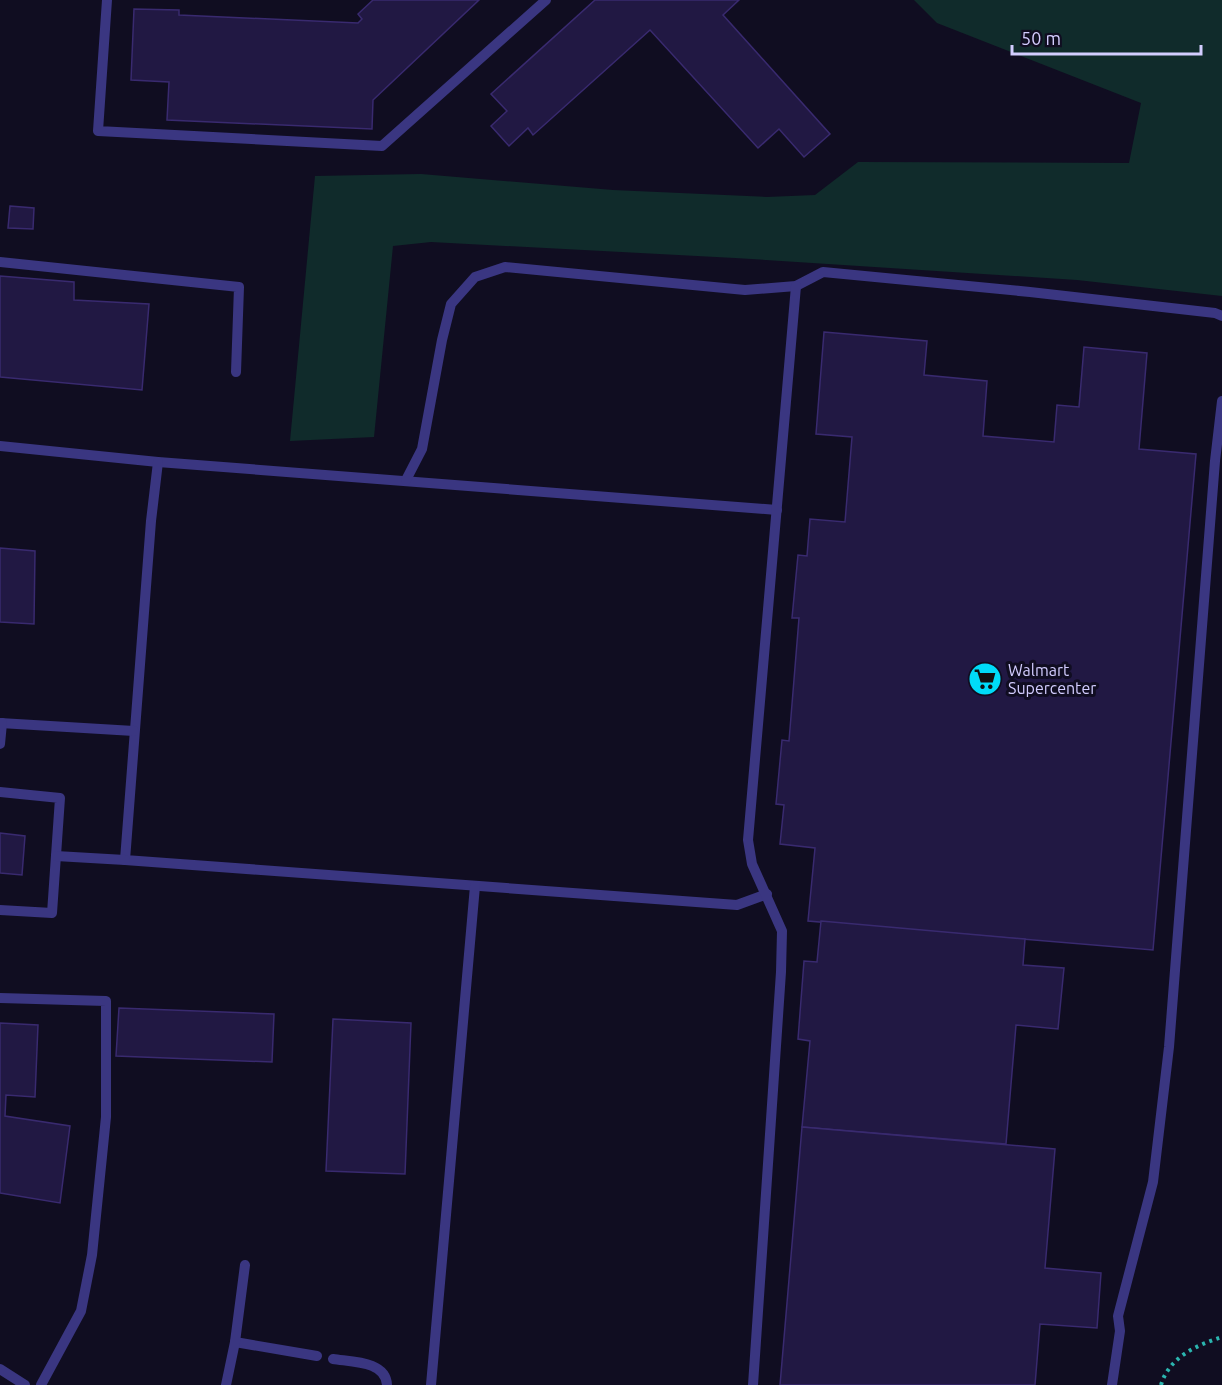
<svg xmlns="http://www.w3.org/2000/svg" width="1222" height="1385" font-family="Ubuntu,sans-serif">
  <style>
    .green { fill: #102b2b }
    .building { fill: #211843; stroke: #392a6f; stroke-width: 1.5 }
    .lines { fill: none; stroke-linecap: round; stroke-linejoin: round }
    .path { stroke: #2bb5af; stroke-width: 4; stroke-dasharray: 3 4.5; stroke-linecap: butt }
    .service { stroke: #3a3681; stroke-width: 10 }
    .labels { text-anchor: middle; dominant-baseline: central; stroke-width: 6; stroke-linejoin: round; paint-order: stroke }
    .poi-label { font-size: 16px; fill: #d3cdff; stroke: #100d21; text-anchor: start }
  </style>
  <rect width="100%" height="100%" fill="#100d21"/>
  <path class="green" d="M 914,0 L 1222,0 L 1222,296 L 1077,280 L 735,258 L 431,242 L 393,246 L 374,437 L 290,441 L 315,176 L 421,174 L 613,190 L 767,197 L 815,195 L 858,162 L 1129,163 L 1141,103 L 937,23 Z"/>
  <g class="building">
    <path d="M 373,0 L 479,0 L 373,100 L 372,129 L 167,120 L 169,82 L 131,80 L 134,9 L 179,10 L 179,15 L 358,23 L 362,19 L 358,14 Z"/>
    <path d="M 595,0 L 739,0 L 723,15 L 830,134 L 804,157 L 779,129 L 758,148 L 650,30 L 533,135 L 528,128 L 509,146 L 491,126 L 507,111 L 491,94 Z"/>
    <path d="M 10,206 L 34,208 L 33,229 L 8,228 Z"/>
    <path d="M 0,276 L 74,282 L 74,300 L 149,304 L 142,390 L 0,377 Z"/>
    <path d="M 824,332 L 927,341 L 924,375 L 987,381 L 983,436 L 1054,442 L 1057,405 L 1079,407 L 1084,347 L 1147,353 L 1139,449 L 1196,454 L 1153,950 L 808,921 L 815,848 L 780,844 L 784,805 L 776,804 L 782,740 L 789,741 L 799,618 L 792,618 L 798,555 L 807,556 L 810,519 L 845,522 L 852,437 L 816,434 Z"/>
    <path d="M 0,548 L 35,551 L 34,624 L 0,622 Z"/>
    <path d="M 0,833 L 25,836 L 22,875 L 0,873 Z"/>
    <path d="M 821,921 L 1025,939 L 1023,965 L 1064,968 L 1058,1029 L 1016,1025 L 1006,1144 L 802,1127 L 810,1041 L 798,1039 L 804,961 L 817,962 Z"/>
    <path d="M 119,1008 L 274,1014 L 272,1062 L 116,1056 Z"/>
    <path d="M 333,1019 L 411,1023 L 405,1174 L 326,1171 Z"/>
    <path d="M 0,1023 L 38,1025 L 35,1097 L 6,1095 L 5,1116 L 70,1126 L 60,1203 L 0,1193 Z"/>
    <path d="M 802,1127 L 1055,1149 L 1045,1268 L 1101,1273 L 1097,1328 L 1040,1324 L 1035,1385 L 780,1385 Z"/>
  </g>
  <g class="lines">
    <path class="path" d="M 1161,1385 C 1169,1357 1197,1345 1222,1337"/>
    <g class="service">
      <path d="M 107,0 L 98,131 L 382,146 L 546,0"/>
      <path d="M 0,262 L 239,287 L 236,372"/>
      <path d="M 0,446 L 158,462 L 777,510"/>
      <path d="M 158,462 L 151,521 L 125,860 L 737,905 L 767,894"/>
      <path d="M 406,480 L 422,449 L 442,340 L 451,304 L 475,277 L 505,267 L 745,290 L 796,286 L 823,272 L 1030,292 L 1215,313 L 1222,316"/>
      <path d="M 0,723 L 134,731"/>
      <path d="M 0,744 L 2,723"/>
      <path d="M 0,792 L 60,798 L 52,913 L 0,910"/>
      <path d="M 56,856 L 125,860"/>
      <path d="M 0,998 L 106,1001 L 106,1117 L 92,1255 L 81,1311 L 41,1385"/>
      <path d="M 235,1342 L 317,1356"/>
      <path d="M 333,1359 C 352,1362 386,1361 387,1385"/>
      <path d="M 0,1369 L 25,1385"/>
      <path d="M 226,1385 L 235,1342 L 245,1265"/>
      <path d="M 431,1385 L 475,886"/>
      <path d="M 753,1385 L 781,972 L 782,931 L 752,864 L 748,840 L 796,286"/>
      <path d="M 1112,1385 L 1120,1331 L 1118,1316 L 1153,1182 L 1169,1047 L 1215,461 L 1222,401"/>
    </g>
  </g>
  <defs>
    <symbol id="supermarket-disc" viewBox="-11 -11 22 22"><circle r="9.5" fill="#00dbf8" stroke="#100d21"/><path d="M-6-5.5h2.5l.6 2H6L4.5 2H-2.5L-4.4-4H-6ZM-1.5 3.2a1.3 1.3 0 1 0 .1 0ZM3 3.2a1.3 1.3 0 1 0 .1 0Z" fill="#111"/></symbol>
  </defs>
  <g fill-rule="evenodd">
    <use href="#supermarket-disc" x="966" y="660" width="38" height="38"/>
  </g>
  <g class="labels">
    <g class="poi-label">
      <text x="1008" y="670">Walmart<tspan x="1008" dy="18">Supercenter</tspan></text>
    </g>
  </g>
  <path d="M1012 45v9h189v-9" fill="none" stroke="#d3cdff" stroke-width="3"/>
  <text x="1021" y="45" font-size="18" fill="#d3cdff" stroke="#100d21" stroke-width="4.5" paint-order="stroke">50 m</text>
</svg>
